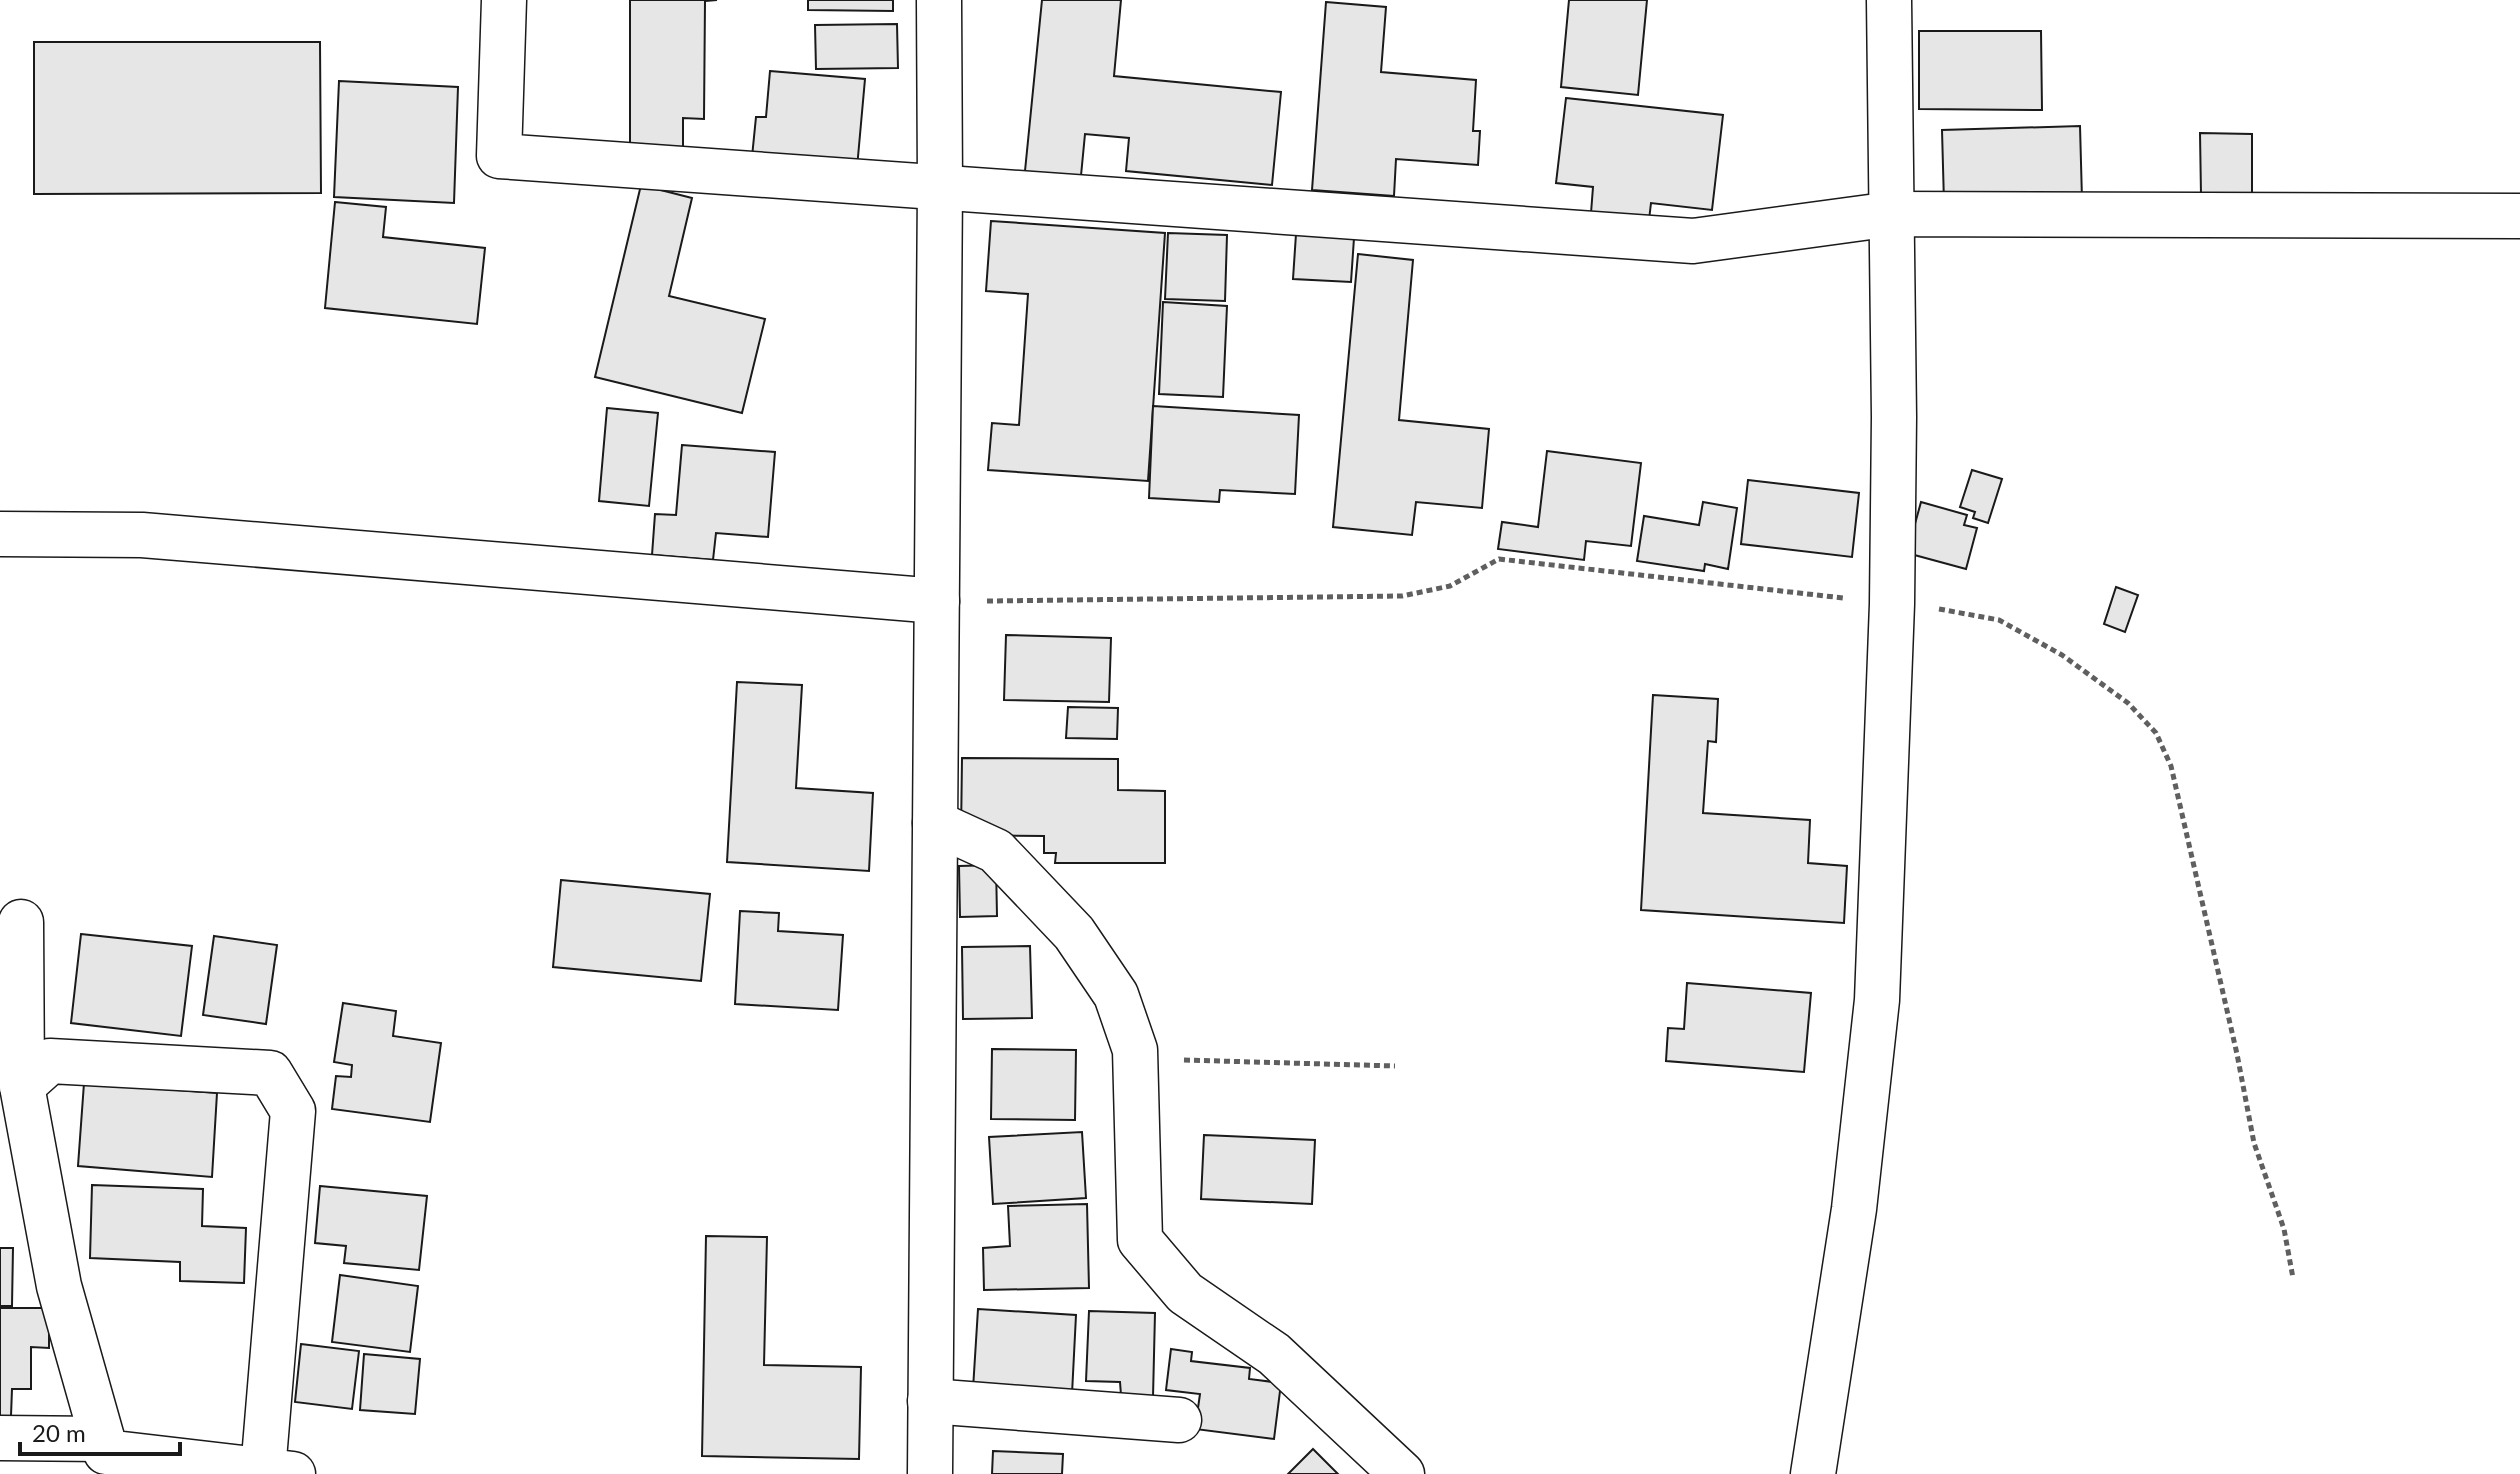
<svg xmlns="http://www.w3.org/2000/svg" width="2520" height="1474" font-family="Lato,sans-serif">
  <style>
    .building { fill: #e6e6e6; stroke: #1a1a1a; stroke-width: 2 }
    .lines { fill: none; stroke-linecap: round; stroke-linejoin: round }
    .minor-casing { stroke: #1a1a1a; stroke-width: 47 }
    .path { stroke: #5f5f5f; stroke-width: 5; stroke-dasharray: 6 4; stroke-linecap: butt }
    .minor { stroke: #fff; stroke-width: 44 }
  </style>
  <rect width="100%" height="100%" fill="#fff"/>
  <g class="building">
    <path d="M 630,0 L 717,0 L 705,1 L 704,119 L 683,118 L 683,147 L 630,146 Z"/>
    <path d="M 808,0 L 893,0 L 893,11 L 808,10 Z"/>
    <path d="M 1042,0 L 1121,0 L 1114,76 L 1281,92 L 1272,185 L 1126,171 L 1129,138 L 1085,134 L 1080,186 L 1024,181 Z"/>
    <path d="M 1569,0 L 1647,0 L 1638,95 L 1561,87 Z"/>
    <path d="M 1326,2 L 1386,7 L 1381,72 L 1476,80 L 1473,131 L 1480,131 L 1478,165 L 1396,159 L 1394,196 L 1312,190 Z"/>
    <path d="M 897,24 L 898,68 L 816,69 L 815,25 Z"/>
    <path d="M 1919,31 L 2041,31 L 2042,110 L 1919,109 Z"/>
    <path d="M 34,42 L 320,42 L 321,193 L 34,194 Z"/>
    <path d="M 770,71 L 865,79 L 857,168 L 752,157 L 756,117 L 766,117 Z"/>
    <path d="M 339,81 L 458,87 L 454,203 L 334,197 Z"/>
    <path d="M 1566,98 L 1723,115 L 1712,210 L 1651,203 L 1649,220 L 1591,213 L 1593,187 L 1556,183 Z"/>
    <path d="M 2080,126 L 2082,199 L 1944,203 L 1942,130 Z"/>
    <path d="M 2200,133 L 2252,134 L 2252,195 L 2201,195 Z"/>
    <path d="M 641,185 L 692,198 L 669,296 L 765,319 L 742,413 L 595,377 Z"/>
    <path d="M 335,202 L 386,207 L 383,237 L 485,248 L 477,324 L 325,308 Z"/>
    <path d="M 991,221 L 1165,233 L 1148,481 L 988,470 L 992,423 L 1019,425 L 1028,294 L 986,291 Z"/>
    <path d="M 1168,233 L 1227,235 L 1225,301 L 1165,299 Z"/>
    <path d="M 1296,234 L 1354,238 L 1351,282 L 1293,279 Z"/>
    <path d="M 1358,254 L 1413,260 L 1399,420 L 1489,429 L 1482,508 L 1416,502 L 1412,535 L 1333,527 Z"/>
    <path d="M 1163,302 L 1227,306 L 1223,397 L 1159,394 Z"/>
    <path d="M 1153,406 L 1299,415 L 1295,494 L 1220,490 L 1219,502 L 1149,498 Z"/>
    <path d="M 607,408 L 658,413 L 649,506 L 599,501 Z"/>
    <path d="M 682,445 L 775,452 L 768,537 L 716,533 L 713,560 L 652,555 L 655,514 L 676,515 Z"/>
    <path d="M 1547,451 L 1641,463 L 1631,546 L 1586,541 L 1584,560 L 1498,549 L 1502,522 L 1538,527 Z"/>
    <path d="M 1972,470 L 2002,479 L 1988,523 L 1973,518 L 1975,512 L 1960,507 Z"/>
    <path d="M 1748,480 L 1859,493 L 1852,557 L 1741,544 Z"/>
    <path d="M 1703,502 L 1737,508 L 1728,569 L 1705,564 L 1704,571 L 1637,561 L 1644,516 L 1699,525 Z"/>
    <path d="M 1921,502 L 1967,515 L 1964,525 L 1977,528 L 1966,569 L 1907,553 Z"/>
    <path d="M 2116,587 L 2138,595 L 2125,632 L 2104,624 Z"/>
    <path d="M 1006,635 L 1111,638 L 1109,702 L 1004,700 Z"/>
    <path d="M 737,682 L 802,685 L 796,788 L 873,793 L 869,871 L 727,862 Z"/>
    <path d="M 1653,695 L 1718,699 L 1716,742 L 1708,741 L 1703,813 L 1810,820 L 1808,863 L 1847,866 L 1844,923 L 1641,910 Z"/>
    <path d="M 1068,707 L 1118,708 L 1117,739 L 1066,738 Z"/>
    <path d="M 962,758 L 1118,759 L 1118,790 L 1165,791 L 1165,863 L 1055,863 L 1056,853 L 1044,853 L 1044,836 L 961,835 Z"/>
    <path d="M 996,865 L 997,916 L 960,917 L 959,866 Z"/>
    <path d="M 561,880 L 710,894 L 701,981 L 553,967 Z"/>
    <path d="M 740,911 L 779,913 L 778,931 L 843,935 L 838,1010 L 735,1004 Z"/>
    <path d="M 81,934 L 192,946 L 181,1036 L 71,1023 Z"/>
    <path d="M 214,936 L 277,945 L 266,1024 L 203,1015 Z"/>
    <path d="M 1030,946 L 1032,1018 L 963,1019 L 962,947 Z"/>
    <path d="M 1687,983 L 1811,993 L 1804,1072 L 1666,1061 L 1668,1028 L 1684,1029 Z"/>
    <path d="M 343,1003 L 396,1011 L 393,1036 L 441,1043 L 430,1122 L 332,1109 L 336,1076 L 351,1077 L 352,1065 L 334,1062 Z"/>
    <path d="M 992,1049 L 1076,1050 L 1075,1120 L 991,1119 Z"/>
    <path d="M 84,1083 L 217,1093 L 212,1177 L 78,1166 Z"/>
    <path d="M 1082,1132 L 1086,1198 L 993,1204 L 989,1137 Z"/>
    <path d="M 1204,1135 L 1315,1140 L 1312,1204 L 1201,1199 Z"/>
    <path d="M 92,1185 L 203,1189 L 202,1226 L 246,1228 L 244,1283 L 180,1281 L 180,1262 L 90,1258 Z"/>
    <path d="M 320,1186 L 427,1196 L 419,1270 L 344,1263 L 346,1246 L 315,1243 Z"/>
    <path d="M 1087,1204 L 1089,1288 L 984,1290 L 983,1248 L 1010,1246 L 1008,1206 Z"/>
    <path d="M 706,1236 L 767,1237 L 764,1365 L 861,1367 L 859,1459 L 702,1456 Z"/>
    <path d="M 0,1248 L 13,1248 L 12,1306 L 0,1306 Z"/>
    <path d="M 340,1275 L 418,1286 L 410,1352 L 332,1342 Z"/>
    <path d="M 0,1308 L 49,1308 L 49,1348 L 31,1347 L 31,1389 L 12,1389 L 11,1416 L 0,1416 Z"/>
    <path d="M 978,1309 L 1076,1315 L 1072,1394 L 973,1389 Z"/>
    <path d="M 1089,1311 L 1155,1313 L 1153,1397 L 1121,1395 L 1120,1382 L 1086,1381 Z"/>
    <path d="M 301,1344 L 359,1351 L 352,1409 L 295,1402 Z"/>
    <path d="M 1171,1349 L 1192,1352 L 1191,1361 L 1250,1368 L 1249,1379 L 1281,1383 L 1274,1439 L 1195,1429 L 1200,1394 L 1166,1390 Z"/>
    <path d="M 364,1354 L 420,1359 L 415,1414 L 360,1410 Z"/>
    <path d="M 1313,1449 L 1338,1474 L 1288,1474 Z"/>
    <path d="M 993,1451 L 1063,1454 L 1062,1474 L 992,1474 Z"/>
  </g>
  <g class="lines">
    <defs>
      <g id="minor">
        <path d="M 504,0 L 499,156 L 1693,241 L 1892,214 L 2520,216"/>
        <path d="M 0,534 L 142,535 L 937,601"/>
        <path d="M 935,823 L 996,851 L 1074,933 L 1116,995 L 1135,1050 L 1140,1240 L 1185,1293 L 1274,1354 L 1402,1474"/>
        <path d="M 21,922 L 22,1086"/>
        <path d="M 930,1401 L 1179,1420"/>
        <path d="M 0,1438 L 102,1439"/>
        <path d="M 263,1471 L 293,1111 L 270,1073 L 50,1061 L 22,1086 L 59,1286 L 106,1452 L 293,1474"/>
        <path d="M 930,1474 L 940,186 L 939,0"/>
        <path d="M 1813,1474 L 1854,1209 L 1877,1000 L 1892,604 L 1894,417 L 1889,0"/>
      </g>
    </defs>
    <use href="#minor" class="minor-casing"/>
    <g class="path">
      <path d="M 987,601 L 1402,596 L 1450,586 L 1499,559 L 1843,598"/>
      <path d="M 1939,609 L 1999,620 L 2062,655 L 2128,703 L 2156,733 L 2171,766 L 2237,1054 L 2254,1143 L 2284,1229 L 2293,1278"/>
      <path d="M 1184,1060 L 1395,1066"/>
    </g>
    <use href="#minor" class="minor"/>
  </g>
  <path d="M20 1442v12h160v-12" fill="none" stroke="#1a1a1a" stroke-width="4"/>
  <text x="32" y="1442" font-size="24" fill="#1a1a1a" stroke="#ffffff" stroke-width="6" paint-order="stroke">20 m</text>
</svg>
